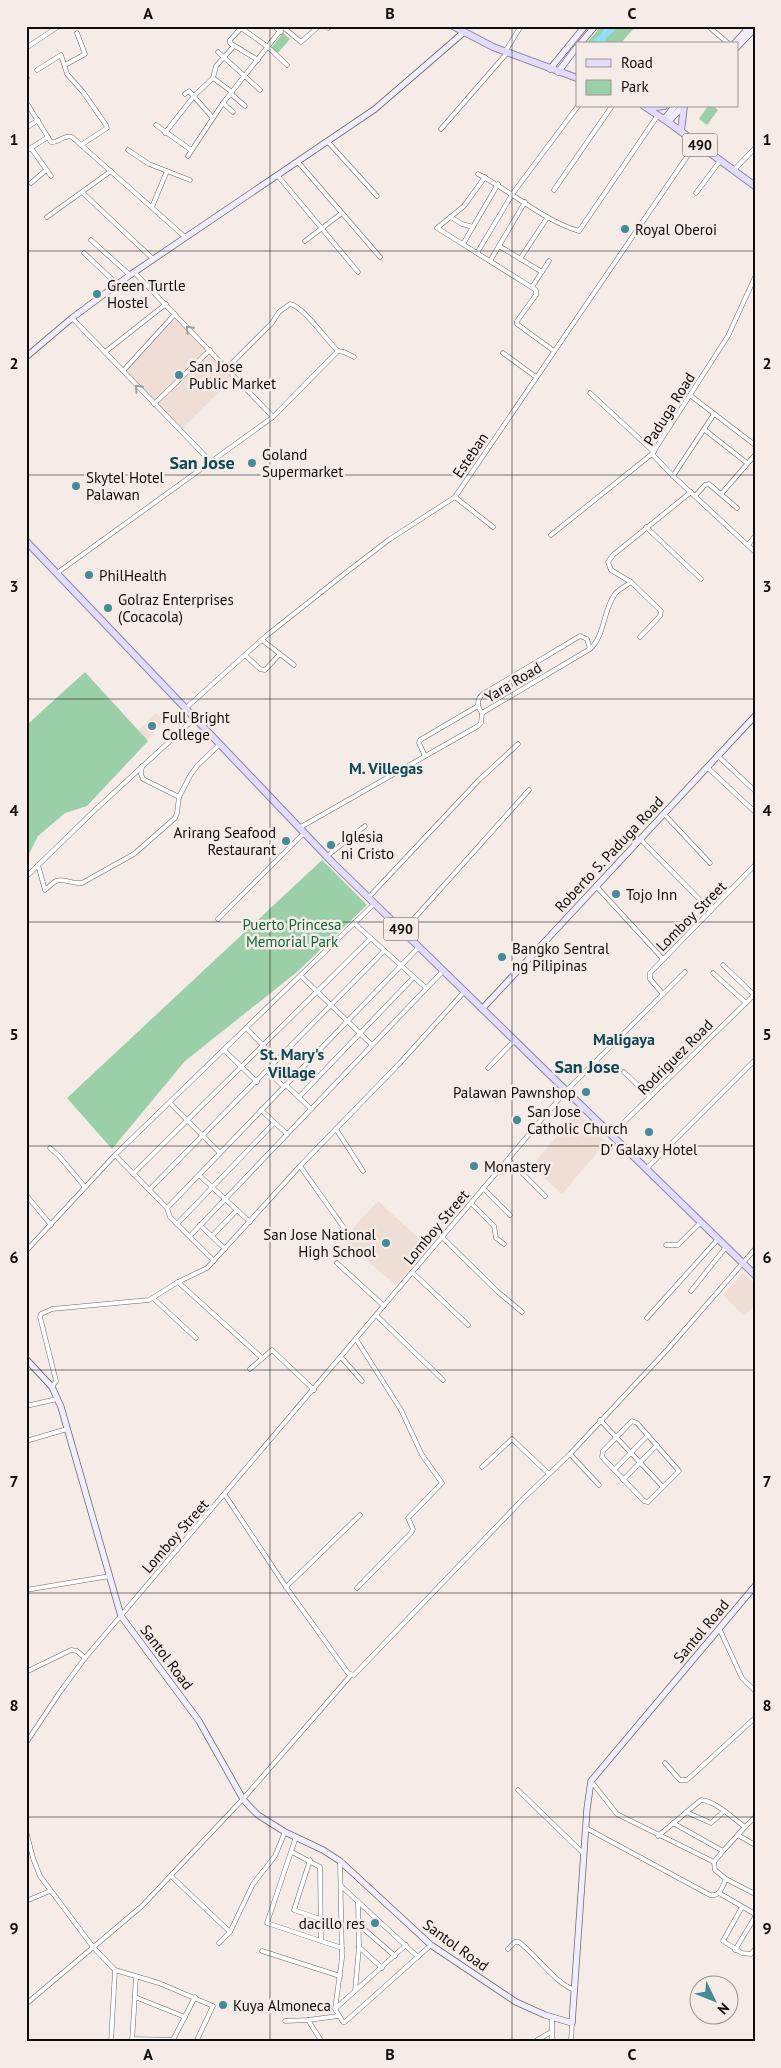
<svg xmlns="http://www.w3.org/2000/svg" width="781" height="2068" font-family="'PT Sans',sans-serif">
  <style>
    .built { fill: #eeded6 }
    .green { fill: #9acfa8 }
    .water { fill: #93ddfe }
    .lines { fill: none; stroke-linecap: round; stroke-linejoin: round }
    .street-casing { stroke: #6f6764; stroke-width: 5 }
    .secondary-casing { stroke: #6f6764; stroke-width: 7 }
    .primary-casing { stroke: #8d83a7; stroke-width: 8 }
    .street { stroke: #fff; stroke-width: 4 }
    .secondary { stroke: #f1edfe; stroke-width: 5.5 }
    .primary { stroke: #e3dbfc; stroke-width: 6 }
    .oneway { stroke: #9f9e9e }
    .grid { fill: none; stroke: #100d0c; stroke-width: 1; stroke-opacity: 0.55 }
    .poi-dot { fill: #468999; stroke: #f5ece8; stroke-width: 2 }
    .labels { text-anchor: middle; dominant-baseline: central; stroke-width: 5; stroke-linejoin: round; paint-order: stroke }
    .shield { fill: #f5ece8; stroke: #55504e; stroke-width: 1 }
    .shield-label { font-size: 14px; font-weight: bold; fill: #100d0c }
    .poi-label { font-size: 15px; fill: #100d0c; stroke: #f5ece8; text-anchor: start }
    .street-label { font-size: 15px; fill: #100d0c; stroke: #f5ece8 }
    .park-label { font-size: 15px; fill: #106837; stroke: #f5ece8 }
    .neighbourhood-label { font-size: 16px; font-weight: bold; fill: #0e4855; stroke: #f5ece8 }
    .quarter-label { font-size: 18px; font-weight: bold; fill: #0e4855; stroke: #f5ece8 }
    .neatline { fill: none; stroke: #100d0c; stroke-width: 2 }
    .grid-label { font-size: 16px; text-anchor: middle; font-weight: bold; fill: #100d0c }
  </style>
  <rect width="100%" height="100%" fill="#f5ece8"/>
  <g class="built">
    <path d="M 175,319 L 232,379 L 181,430 L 126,371 Z"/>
    <path d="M 156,713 L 165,721 L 147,740 L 138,731 Z"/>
    <path d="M 577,1112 L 606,1142 L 562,1194 L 532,1166 Z"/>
    <path d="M 378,1201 L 428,1247 L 396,1285 L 342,1240 Z"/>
    <path d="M 743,1273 L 755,1284 L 755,1305 L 744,1316 L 723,1295 Z"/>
  </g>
  <g class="green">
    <path d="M 601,26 L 636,26 L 620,44 L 586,44 Z"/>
    <path d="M 283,33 L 290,39 L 277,54 L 271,48 Z"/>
    <path d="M 708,106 L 713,106 L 718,110 L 707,125 L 699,119 Z"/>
    <path d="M 85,672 L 148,741 L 87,806 L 65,813 L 38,836 L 26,860 L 26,728 L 29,723 Z"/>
    <path d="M 322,860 L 367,905 L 297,972 L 185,1061 L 112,1149 L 67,1098 Z"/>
  </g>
  <path class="water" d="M 605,26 L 613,26 L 615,30 L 605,39 L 606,44 L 590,44 C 595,36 602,38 605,26 Z"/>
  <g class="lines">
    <defs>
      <g id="street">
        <path d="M 274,26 L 281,32"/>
        <path d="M 327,26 L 328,28"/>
        <path d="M 708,26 L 729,44"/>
        <path d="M 242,27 L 230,40 L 230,43 L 258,60"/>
        <path d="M 283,27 L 301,42 L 319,26"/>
        <path d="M 241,28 L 268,47 L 287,65"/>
        <path d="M 26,48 L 59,26"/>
        <path d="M 218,52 L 260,90"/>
        <path d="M 505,52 L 521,26"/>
        <path d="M 65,65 L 85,54 L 77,33"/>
        <path d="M 37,70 L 61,55 L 67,74 L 83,92 L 106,125 L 107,128 L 81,145"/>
        <path d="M 26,78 L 27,78"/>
        <path d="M 213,78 L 232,92"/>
        <path d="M 185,94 L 189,91 L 212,117"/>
        <path d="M 231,94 L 245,106"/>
        <path d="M 26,102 L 51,142 C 59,143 64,134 72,137 L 185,237"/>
        <path d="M 223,103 L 233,112"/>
        <path d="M 156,125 L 191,150"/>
        <path d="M 26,128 L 38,120"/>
        <path d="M 441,129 L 507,53"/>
        <path d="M 165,133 L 194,96 L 213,78 L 216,66 L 234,46"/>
        <path d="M 328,142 L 377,196"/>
        <path d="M 31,148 L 51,176"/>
        <path d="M 128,150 L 149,164 L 190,180"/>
        <path d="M 26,151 L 48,137"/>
        <path d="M 188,156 L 223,103 L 284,26"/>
        <path d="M 298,162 L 380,257"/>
        <path d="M 734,170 L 755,148"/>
        <path d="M 478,174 C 511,191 544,221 579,231 L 658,115"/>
        <path d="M 278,176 L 358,272"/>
        <path d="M 485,177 L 464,206 L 437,228 L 536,290 L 536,295 L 517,321 L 517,324 L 554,351"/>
        <path d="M 31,183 L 46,170"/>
        <path d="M 554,190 L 612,106"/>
        <path d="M 83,193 L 153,259"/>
        <path d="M 696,193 L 720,161"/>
        <path d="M 152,207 L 167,171"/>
        <path d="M 47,217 L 111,171"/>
        <path d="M 451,217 L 462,224 L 473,227"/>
        <path d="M 91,240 L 130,275"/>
        <path d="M 305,241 L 342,213"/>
        <path d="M 463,244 L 498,184"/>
        <path d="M 499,246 L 542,272"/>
        <path d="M 84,253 L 117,284"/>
        <path d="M 477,253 L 513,193 L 578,106"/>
        <path d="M 520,259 L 547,218"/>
        <path d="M 490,261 L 525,202"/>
        <path d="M 134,272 L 273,417"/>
        <path d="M 532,287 L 549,261"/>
        <path d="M 72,318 L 211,462"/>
        <path d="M 338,351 L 344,352 L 354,357"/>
        <path d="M 105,352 L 166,304"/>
        <path d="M 503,353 L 536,377"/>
        <path d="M 123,371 L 175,314"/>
        <path d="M 590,393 L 654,452"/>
        <path d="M 691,396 L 755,445"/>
        <path d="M 154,404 L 210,350"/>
        <path d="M 705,430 L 747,463"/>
        <path d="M 652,454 L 673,476 L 755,552"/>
        <path d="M 673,476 L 714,414"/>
        <path d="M 722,493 L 755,455"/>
        <path d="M 695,496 L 705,485 L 709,484 L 737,508"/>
        <path d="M 455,497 L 493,527"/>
        <path d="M 646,527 L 701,579"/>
        <path d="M 551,535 L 652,454 L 728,336 L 755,277"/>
        <path d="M 748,545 L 755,536"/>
        <path d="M 57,573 L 273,417 L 338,351 C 327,341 303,306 290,304 L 279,312 L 272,323 L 227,368"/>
        <path d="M 640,637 L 660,616 L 661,611 L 631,582 L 611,570 L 608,562 L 613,555 L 691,492"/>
        <path d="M 280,654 L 294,665"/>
        <path d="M 245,655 L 260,669 L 265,670 L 280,654 L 262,640"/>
        <path d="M 186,708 L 266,636 L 348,571 L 390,539 L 455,497 L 697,142"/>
        <path d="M 482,713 C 477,706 476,700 483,694 L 580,636 L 587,639 L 590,649"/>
        <path d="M 425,756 L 419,743 L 420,740 L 478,706"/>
        <path d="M 718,756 L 755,791"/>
        <path d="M 142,766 L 141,774 L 143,779 L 179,797"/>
        <path d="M 707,767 L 755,812"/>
        <path d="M 664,814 L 710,863"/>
        <path d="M 299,828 L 478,726 L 481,723 L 482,713 L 590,649 C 605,636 603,610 615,594 C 619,589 626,586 631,582"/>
        <path d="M 640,839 L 711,911"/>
        <path d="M 327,856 L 365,826"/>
        <path d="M 38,865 L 45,890 C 49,887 52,883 56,881 C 62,878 74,884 82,883 L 134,854 L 175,818 L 177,813 L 179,797 L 191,774 L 198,765 L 220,744"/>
        <path d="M 26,877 L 95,810 L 195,718"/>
        <path d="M 596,886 L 663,959"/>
        <path d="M 368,898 L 479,780 L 518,744"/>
        <path d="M 218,919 L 304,833"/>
        <path d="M 354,923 L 426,988"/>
        <path d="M 403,931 L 529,790"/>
        <path d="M 723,965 L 754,995"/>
        <path d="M 713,973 L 746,1003"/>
        <path d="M 301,976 L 372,1045"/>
        <path d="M 663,994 L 685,972"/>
        <path d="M 247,1029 L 277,1060"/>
        <path d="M 224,1050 L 257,1082"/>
        <path d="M 488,1068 L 514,1041"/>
        <path d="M 267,1071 L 284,1087"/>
        <path d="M 624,1072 L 650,1097"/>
        <path d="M 286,1085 L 311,1109"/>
        <path d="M 299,1097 L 413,978"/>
        <path d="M 170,1103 L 220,1153"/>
        <path d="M 261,1110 L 287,1134"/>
        <path d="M 336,1129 L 363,1171"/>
        <path d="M 611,1135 L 755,994"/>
        <path d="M 50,1148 L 59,1156 L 85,1187"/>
        <path d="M 115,1155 L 167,1208 L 170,1217 L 214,1261"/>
        <path d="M 508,1159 L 545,1196"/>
        <path d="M 300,1166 L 344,1228"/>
        <path d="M 646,1169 L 755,1060"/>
        <path d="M 133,1174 L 370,939"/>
        <path d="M 199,1175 L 250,1222"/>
        <path d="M 483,1188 L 510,1215"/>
        <path d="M 149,1190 L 384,951"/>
        <path d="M 26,1195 L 51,1225"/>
        <path d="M 471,1203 L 494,1226 L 496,1238 L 504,1244"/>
        <path d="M 167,1208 L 419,947"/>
        <path d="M 177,1224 L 274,1123"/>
        <path d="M 200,1225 L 225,1249"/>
        <path d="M 190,1236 L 443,971"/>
        <path d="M 212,1236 L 237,1210"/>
        <path d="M 442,1237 L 498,1292 L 522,1312"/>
        <path d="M 666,1245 L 678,1245 L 701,1222"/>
        <path d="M 26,1251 L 115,1155 L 374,904"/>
        <path d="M 337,1263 L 384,1306"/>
        <path d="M 412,1272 L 468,1325"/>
        <path d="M 178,1282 L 262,1358"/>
        <path d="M 691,1291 L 726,1247"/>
        <path d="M 153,1298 L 196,1338"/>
        <path d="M 376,1315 L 443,1380"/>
        <path d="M 647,1318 L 718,1239"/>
        <path d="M 356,1339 L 401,1410 L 422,1455 L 442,1483 L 408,1518 L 413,1529 L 411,1533 L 357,1588"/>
        <path d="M 341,1357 L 362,1381"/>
        <path d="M 250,1369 L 272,1350 L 314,1390"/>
        <path d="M 52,1387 L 56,1381 L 40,1317 L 41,1314 L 52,1309 L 149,1300 L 178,1282 L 207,1268 L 300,1166 L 400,1063 L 464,992"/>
        <path d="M 26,1406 L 57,1399"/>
        <path d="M 600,1420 L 663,1487"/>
        <path d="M 632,1421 L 637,1423 L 679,1471 L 648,1502 L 644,1501 L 602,1457 L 603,1451 Z"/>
        <path d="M 26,1441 L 67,1429"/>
        <path d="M 570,1454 L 599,1485"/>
        <path d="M 482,1467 L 512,1439 L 549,1474"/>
        <path d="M 614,1470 L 648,1435"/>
        <path d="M 623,1480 L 657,1445"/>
        <path d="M 225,1495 L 286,1587 L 348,1673 L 354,1675 L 524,1498 L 570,1454 L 667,1350 L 755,1249"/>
        <path d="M 286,1587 L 360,1515"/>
        <path d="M 26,1590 L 110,1576"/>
        <path d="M 719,1628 L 742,1678 L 755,1691"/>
        <path d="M 26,1672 L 71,1650 L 77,1651 L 85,1658"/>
        <path d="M 26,1743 L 60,1692 L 85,1658 L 565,1092 L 663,994 L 650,979 L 650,973 L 755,865"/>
        <path d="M 665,1763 L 680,1780 L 687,1780 L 755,1718"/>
        <path d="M 518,1790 L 584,1854"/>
        <path d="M 686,1812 L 711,1823 L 724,1811"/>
        <path d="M 673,1823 L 723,1851 L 745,1827"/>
        <path d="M 586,1828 L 710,1895 C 720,1897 722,1887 726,1879 L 715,1870 L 714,1862 L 617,1814 L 591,1781"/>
        <path d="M 26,1831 L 33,1858 L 40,1876 L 93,1947 L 115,1970 L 111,2042"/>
        <path d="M 738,1835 L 755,1845"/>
        <path d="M 658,1836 L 701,1800 C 714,1800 734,1819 745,1827 L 755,1817"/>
        <path d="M 296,1837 L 267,1923 L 342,1948"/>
        <path d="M 292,1852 L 320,1867 L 321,1941"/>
        <path d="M 310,1860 L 294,1910 L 320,1919"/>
        <path d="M 340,1861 L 342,1958 L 335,2009 L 343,2022 L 345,2022 L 431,1945"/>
        <path d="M 714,1862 L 723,1851"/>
        <path d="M 171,1876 L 230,1932"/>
        <path d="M 726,1879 L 755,1894"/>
        <path d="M 341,1886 L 418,1957"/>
        <path d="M 719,1893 L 755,1914"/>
        <path d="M 26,1901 L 50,1891"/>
        <path d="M 742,1907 L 723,1941 L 742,1953 L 751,1954 L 755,1949"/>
        <path d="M 358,1924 L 395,1956"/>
        <path d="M 219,1943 L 230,1932 L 253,1884 L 275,1856 L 285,1832"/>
        <path d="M 359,1947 L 382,1968"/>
        <path d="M 508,1949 L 515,1942 L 519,1942 C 535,1954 558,1986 575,1990"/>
        <path d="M 735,1950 L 755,1917"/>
        <path d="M 262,1951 L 340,1976"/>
        <path d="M 115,1970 L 159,1983 L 213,2006 L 196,2042"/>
        <path d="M 355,1991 L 359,1947 L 358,1902"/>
        <path d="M 135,1997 L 185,2017"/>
        <path d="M 26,2004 L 142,1906 L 243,1799 L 351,1675"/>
        <path d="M 335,2009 L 406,1945"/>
        <path d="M 308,2020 L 322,2042"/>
        <path d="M 285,2021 L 308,2020 L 338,2016"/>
        <path d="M 132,2039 L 173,2040"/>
        <path d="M 132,2042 L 136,1977"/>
        <path d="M 172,2042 L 195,1997"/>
        <path d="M 534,2042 L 551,2032"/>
        <path d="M 552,2042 L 552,2017"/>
        <path d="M 571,2042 L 572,2023"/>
      </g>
      <g id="secondary">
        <path d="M 580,44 L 595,26"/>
        <path d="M 734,44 L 750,26"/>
        <path d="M 737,47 L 755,28"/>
        <path d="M 550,69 L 585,26"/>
        <path d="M 558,72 L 577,47"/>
        <path d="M 664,119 L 675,106"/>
        <path d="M 668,122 L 683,106"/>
        <path d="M 26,357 L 72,318 L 130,275 L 375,109 L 463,33"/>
        <path d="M 482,1009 L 755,716"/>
        <path d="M 26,1359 L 52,1387 L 61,1407 L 121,1616 L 199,1721 L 243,1799 L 249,1806 L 258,1815 L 285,1832 L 323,1850 L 340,1861 L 431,1945 L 516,2002 L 545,2015 L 572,2023 L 587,1809 L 591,1781 L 755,1586"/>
      </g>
      <g id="primary">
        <path d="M 453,26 L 493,47 L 577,78"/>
        <path d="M 644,106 L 668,122 L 755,186"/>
        <path d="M 648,108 L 664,106"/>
        <path d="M 681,131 L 684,106"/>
        <path d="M 26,541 L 333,863 L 755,1275"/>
      </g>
    </defs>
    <use href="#street" class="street-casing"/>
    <use href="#secondary" class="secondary-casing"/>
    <use href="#primary" class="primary-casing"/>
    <use href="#street" class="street"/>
    <use href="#secondary" class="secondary"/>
    <use href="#primary" class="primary"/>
  </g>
  <defs><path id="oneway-chevron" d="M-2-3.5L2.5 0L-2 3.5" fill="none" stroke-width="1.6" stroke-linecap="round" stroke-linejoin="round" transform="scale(1.25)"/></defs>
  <g class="oneway">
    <use href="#oneway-chevron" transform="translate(189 329) rotate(-134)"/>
    <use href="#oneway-chevron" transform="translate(138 388) rotate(-133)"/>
  </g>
  <path class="grid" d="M 270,26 L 270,2042M 512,26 L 512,2042M 26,251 L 755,251M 26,475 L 755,475M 26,699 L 755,699M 26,922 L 755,922M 26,1146 L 755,1146M 26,1370 L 755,1370M 26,1593 L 755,1593M 26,1817 L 755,1817"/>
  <g class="poi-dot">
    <circle cx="625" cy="229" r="5"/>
    <circle cx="97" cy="294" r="5"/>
    <circle cx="179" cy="375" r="5"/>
    <circle cx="252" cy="463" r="5"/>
    <circle cx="76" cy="486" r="5"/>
    <circle cx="89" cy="575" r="5"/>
    <circle cx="108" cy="608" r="5"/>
    <circle cx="152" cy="726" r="5"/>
    <circle cx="286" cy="841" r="5"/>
    <circle cx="331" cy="845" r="5"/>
    <circle cx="616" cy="894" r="5"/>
    <circle cx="502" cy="957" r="5"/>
    <circle cx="586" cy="1092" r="5"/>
    <circle cx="517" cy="1120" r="5"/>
    <circle cx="649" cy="1132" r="5"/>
    <circle cx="474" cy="1166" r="5"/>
    <circle cx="386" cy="1243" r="5"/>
    <circle cx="375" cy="1923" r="5"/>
    <circle cx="223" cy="2005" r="5"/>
  </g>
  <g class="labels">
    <g class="shield">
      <rect x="682.5" y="133.5" width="35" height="23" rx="4"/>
      <rect x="383.5" y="917.5" width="35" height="23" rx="4"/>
    </g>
    <g class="shield-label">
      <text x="700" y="145">490</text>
      <text x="401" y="929">490</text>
    </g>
    <g class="poi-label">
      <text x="635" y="229">Royal Oberoi</text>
      <text x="107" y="285">Green Turtle<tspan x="107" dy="17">Hostel</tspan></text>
      <text x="189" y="366">San Jose<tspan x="189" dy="17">Public Market</tspan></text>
      <text x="262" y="454">Goland<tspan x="262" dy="17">Supermarket</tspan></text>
      <text x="86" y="477">Skytel Hotel<tspan x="86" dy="17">Palawan</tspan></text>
      <text x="99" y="575">PhilHealth</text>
      <text x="118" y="599">Golraz Enterprises<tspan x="118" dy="17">(Cocacola)</tspan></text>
      <text x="162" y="717">Full Bright<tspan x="162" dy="17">College</tspan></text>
      <text x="276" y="832" text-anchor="end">Arirang Seafood<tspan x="276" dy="17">Restaurant</tspan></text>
      <text x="341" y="836">Iglesia<tspan x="341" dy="17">ni Cristo</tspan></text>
      <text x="626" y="894">Tojo Inn</text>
      <text x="512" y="948">Bangko Sentral<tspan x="512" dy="17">ng Pilipinas</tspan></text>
      <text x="576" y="1092" text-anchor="end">Palawan Pawnshop</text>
      <text x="527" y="1111">San Jose<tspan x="527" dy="17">Catholic Church</tspan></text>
      <text x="649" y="1149" text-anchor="middle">D' Galaxy Hotel</text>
      <text x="484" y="1166">Monastery</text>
      <text x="376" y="1234" text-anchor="end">San Jose National<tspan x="376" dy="17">High School</tspan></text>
      <text x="365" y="1923" text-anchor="end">dacillo res</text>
      <text x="233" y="2005">Kuya Almoneca</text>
    </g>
    <g class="street-label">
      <text transform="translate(669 409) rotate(-58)">Paduga Road</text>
      <text transform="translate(470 455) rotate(-56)">Esteban</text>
      <text transform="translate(513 682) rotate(-31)">Yara Road</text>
      <text transform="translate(609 854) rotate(-47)">Roberto S. Paduga Road</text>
      <text transform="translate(691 916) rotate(-45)">Lomboy Street</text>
      <text transform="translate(675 1057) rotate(-45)">Rodriguez Road</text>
      <text transform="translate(436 1227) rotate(-50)">Lomboy Street</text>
      <text transform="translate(175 1536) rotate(-49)">Lomboy Street</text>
      <text transform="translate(701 1631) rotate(-50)">Santol Road</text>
      <text transform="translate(167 1657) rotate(53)">Santol Road</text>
      <text transform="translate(456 1945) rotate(36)">Santol Road</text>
    </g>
    <g class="park-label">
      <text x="292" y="924">Puerto Princesa<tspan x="292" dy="17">Memorial Park</tspan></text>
    </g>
    <g class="neighbourhood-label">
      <text x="386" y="768">M. Villegas</text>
      <text x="624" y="1039">Maligaya</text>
      <text x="292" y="1054">St. Mary's<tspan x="292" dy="18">Village</tspan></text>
    </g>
    <g class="quarter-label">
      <text x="202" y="462">San Jose</text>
      <text x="587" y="1066">San Jose</text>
    </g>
  </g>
  <rect width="781" height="2068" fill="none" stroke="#f5ece8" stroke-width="55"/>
  <rect x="576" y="42" width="162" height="65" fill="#f5ece8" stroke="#999390"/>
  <rect x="586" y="59" width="25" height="8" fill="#e3dbfc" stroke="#999390"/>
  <text x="621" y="68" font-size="15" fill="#100d0c">Road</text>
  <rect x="586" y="80" width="25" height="15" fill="#9acfa8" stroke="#999390"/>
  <text x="621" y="92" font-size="15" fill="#100d0c">Park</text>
  <g transform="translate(714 2000) rotate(133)"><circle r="24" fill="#f5ece8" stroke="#999390"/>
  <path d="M0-4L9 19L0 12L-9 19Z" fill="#468999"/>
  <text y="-8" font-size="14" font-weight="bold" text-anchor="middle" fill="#100d0c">N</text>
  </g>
  <rect x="28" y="28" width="726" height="2012" class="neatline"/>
  <g class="grid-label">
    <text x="148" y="19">A</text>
    <text x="390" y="19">B</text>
    <text x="632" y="19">C</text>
    <text x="14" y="145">1</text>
    <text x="767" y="145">1</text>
    <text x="14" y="369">2</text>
    <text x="767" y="369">2</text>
    <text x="14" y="592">3</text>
    <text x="767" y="592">3</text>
    <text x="14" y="816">4</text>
    <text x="767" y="816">4</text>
    <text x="14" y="1040">5</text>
    <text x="767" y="1040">5</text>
    <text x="14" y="1263">6</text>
    <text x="767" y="1263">6</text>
    <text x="14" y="1487">7</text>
    <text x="767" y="1487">7</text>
    <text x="14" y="1711">8</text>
    <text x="767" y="1711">8</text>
    <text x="14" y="1934">9</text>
    <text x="767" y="1934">9</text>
    <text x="148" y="2060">A</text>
    <text x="390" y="2060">B</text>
    <text x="632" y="2060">C</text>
  </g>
</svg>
